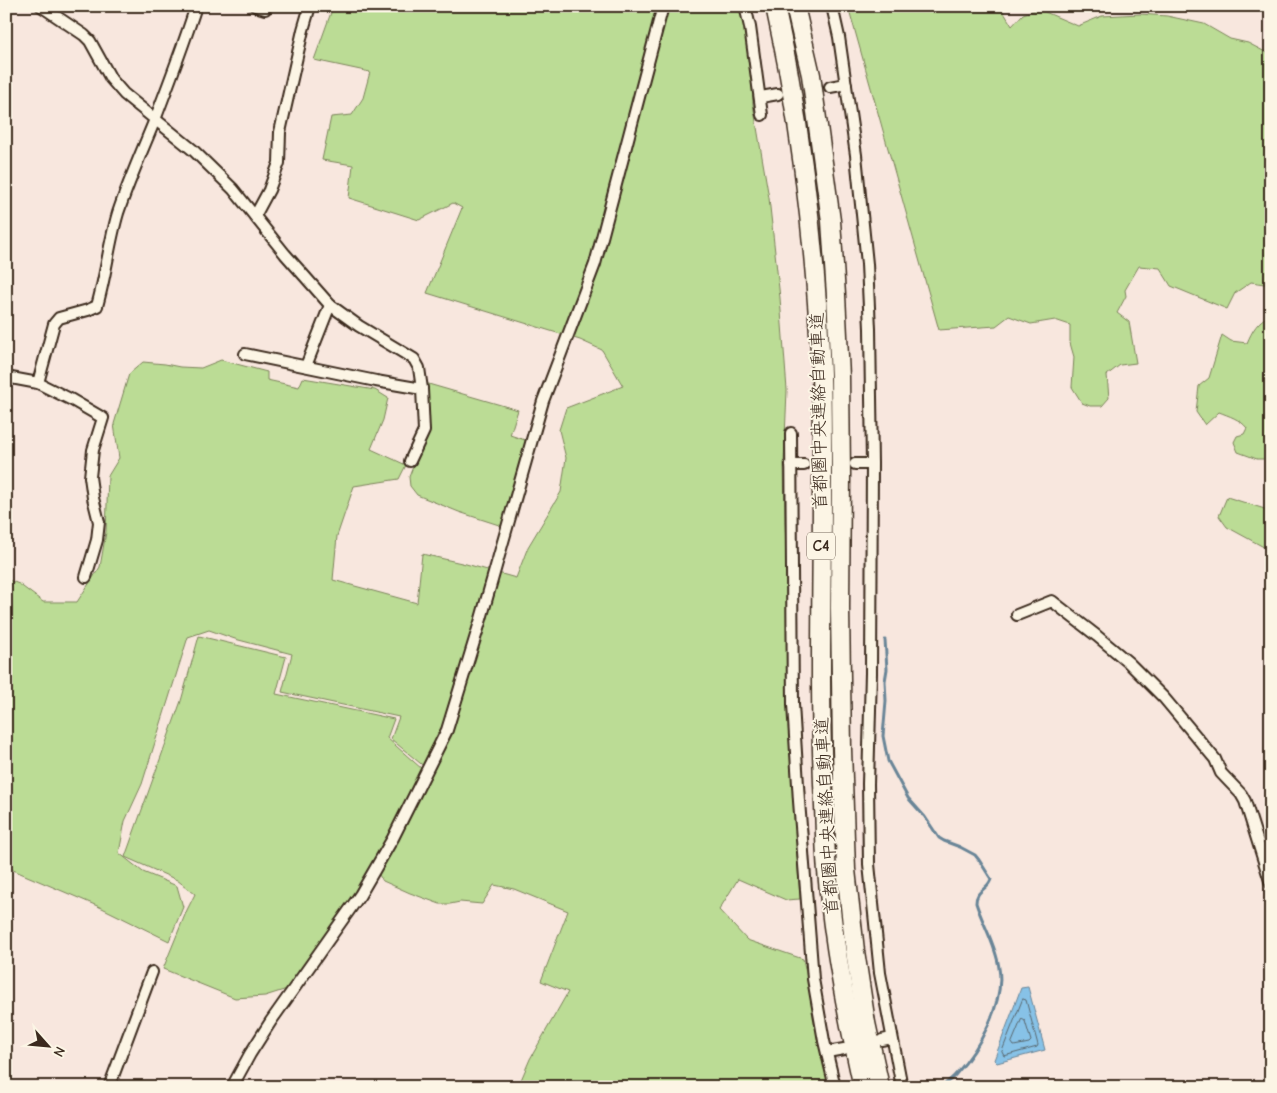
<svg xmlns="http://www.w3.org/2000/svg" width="1277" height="1093" font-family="'Comic Neue','Klee One',sans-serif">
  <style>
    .green { fill: #bbdc95; stroke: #7b835a }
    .water { fill: #87c2e7; stroke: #698597 }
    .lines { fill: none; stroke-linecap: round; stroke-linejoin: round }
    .shore { stroke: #59676e; stroke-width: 1 }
    .stream { stroke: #698597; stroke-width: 3 }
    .minor-tunnel { stroke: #d2c1b8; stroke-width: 10; stroke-dasharray: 10 5; stroke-linecap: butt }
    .minor-casing { stroke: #3b2a1e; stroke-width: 14 }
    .motorway-casing { stroke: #3b2a1e; stroke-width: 21 }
    .minor { stroke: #fcf5e5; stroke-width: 10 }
    .motorway { stroke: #fcf5e5; stroke-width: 18 }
    .labels { text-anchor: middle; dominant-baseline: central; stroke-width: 4; stroke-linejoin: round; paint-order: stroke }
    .shield { fill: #fcf5e5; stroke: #75675a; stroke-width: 1 }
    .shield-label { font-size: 16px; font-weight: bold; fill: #3b2a1e }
    .street-label { font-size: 18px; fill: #3b2a1e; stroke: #fcf5e5 }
  </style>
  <rect width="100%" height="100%" fill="#f8e7de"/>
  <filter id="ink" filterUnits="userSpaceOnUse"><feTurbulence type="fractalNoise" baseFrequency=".02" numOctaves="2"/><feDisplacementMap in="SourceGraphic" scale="10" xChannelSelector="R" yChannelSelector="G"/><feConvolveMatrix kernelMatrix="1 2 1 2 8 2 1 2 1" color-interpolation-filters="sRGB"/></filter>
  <g filter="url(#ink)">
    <g class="green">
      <path d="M 332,6 L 743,6 L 750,49 L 753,104 L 769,198 L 780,298 L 787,390 L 784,462 L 785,522 L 789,630 L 789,734 L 800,899 L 786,900 L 738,879 L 719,910 L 747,940 L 803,959 L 830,1087 L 518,1087 L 530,1059 L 568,992 L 541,981 L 568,911 L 514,889 L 494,885 L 482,904 L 460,902 L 450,904 L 440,904 L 410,893 L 383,881 L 379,875 L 381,867 L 432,773 L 391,739 L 399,717 L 282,692 L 292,654 L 235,639 L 209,630 L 188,637 L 142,784 L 125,821 L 119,853 L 143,872 L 177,886 L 183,907 L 169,941 L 102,908 L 6,867 L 6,579 L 19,584 L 43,602 L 77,602 L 100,567 L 106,532 L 108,476 L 119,458 L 114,424 L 129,374 L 143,362 L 165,364 L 180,367 L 201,368 L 221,360 L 267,372 L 267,380 L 299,387 L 303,378 L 375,390 L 388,398 L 383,420 L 371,449 L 406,465 L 399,479 L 354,486 L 337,536 L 333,580 L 417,603 L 422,554 L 466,564 L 516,578 L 528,547 L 561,492 L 566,458 L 559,430 L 566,408 L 623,386 L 602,350 L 580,340 L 427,293 L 462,208 L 453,203 L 419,220 L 349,198 L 353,165 L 322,160 L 331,117 L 352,115 L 363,98 L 370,72 L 314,60 L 333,7 Z"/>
      <path d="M 848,6 L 1000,6 L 1012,26 L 1023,14 L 1038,9 L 1078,26 L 1102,16 L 1140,14 L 1167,16 L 1204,24 L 1230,39 L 1248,43 L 1271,55 L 1271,126 L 1268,131 L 1271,140 L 1271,285 L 1251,282 L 1235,293 L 1227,309 L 1171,286 L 1160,268 L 1139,266 L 1125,290 L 1126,296 L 1117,313 L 1129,322 L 1136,363 L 1120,365 L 1107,375 L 1109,398 L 1102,406 L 1090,406 L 1082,403 L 1072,387 L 1074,357 L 1070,343 L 1070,325 L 1055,320 L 1031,324 L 1009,316 L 996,326 L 939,330 Z"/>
      <path d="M 1271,315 L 1271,398 L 1269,398 L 1271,413 L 1271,453 L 1265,459 L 1257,459 L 1238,452 L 1234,442 L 1237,436 L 1244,434 L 1247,428 C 1240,419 1229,416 1219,412 L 1205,425 L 1196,412 L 1199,386 L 1209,378 L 1222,335 L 1231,341 L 1247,343 C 1252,331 1258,320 1271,315 Z"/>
      <path d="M 425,383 L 518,410 L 510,435 L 528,441 L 502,526 L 459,512 L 417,495 L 410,486 L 409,477 L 414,464 L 426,438 Z"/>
      <path d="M 1227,497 L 1271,511 L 1271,551 L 1227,527 L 1219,516 Z"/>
      <path d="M 199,636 L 286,657 L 276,694 L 394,719 L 387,738 L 422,769 L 387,841 L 362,882 L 287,989 L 265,996 L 235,998 L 163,969 L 187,910 L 195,894 L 177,880 L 125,857 L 181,701 Z"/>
    </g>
    <path class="water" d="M 1028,987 L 1045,1050 L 997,1063 L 994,1060 L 1021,988 Z"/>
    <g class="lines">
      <g class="shore">
        <path d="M 1023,999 L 1026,1000 L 1038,1045 L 1037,1047 L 1004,1056 L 1002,1052 Z"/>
        <path d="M 1022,1019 L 1025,1021 L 1031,1041 L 1029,1043 L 1014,1046 L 1012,1043 Z"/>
      </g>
      <path class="stream" d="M 885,640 L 887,669 L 885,681 L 886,701 L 883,736 L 888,761 L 908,798 L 925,817 L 939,838 L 944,841 L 960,847 L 975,855 L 979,860 L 991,879 C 988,890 976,889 976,903 C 983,925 996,945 999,968 C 1005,1003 979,1049 956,1074 C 952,1079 946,1083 941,1087"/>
      <g class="minor-tunnel">
        <path d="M 788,93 L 830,87"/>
        <path d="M 804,465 L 855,464"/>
      </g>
      <defs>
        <g id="minor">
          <path d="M 41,6 L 84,35 L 90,41 L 111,79 L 124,94 L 193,150 L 233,189 L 285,254 L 330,305 L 359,326 L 414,359 L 419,368 L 422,389 L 424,431 L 410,461"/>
          <path d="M 255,6 L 265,9 L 266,6"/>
          <path d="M 745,6 L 750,27 L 762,115"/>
          <path d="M 832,6 L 839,37 L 856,155 L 867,264 L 870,329 L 872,464 L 871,673 L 868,784 L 869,864 L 880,973 L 902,1087"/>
          <path d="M 830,87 L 846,84"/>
          <path d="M 761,97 L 778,94"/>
          <path d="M 255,216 L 269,190 L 279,163 L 280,132 L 303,30 L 310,6"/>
          <path d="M 245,354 L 376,381 L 422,389"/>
          <path d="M 306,366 L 330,305"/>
          <path d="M 6,377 L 38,383 L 54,324 L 59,318 L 88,310 L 97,306 C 106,275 109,243 118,213 C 129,180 143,149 156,117 C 170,80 184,44 196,6"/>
          <path d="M 38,383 L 72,400 L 103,418 L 93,450 L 90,477 L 93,498 L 99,522 L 97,540 L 86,577"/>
          <path d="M 791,433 L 793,704 L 799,801 L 813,979 L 824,1041 L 835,1087"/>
          <path d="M 855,464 L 872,464"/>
          <path d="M 791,465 L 804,465"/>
          <path d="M 1017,615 L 1052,601 L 1097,636 L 1128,662 L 1164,698 L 1215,759 L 1221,773 L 1241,794 L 1245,801 L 1271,884"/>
          <path d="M 882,1040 L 892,1038"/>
          <path d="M 827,1052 L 844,1049"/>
          <path d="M 109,1087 L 152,972"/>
          <path d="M 232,1087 L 250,1054 L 271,1021 L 360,895 L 393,838 L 447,730 L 481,619 L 543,401 L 595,264 L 663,6"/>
        </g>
        <g id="motorway">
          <path d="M 775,6 C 780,31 786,56 790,81 C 807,178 817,276 821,374 C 825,518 817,662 824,806 C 825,828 825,850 827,871 C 833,944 847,1015 863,1087"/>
          <path d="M 795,6 L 811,75 L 831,221 L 836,295 L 840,377 L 841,475 L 840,608 L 842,749 L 846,870 L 855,951 L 866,1023 L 880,1087"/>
        </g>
      </defs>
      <use href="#minor" class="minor-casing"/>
      <use href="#motorway" class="motorway-casing"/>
      <use href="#minor" class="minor"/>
      <use href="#motorway" class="motorway"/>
    </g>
  </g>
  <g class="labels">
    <rect class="shield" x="807" y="532.5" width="28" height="27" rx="4"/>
    <g class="shield-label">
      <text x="821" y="546">C4</text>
    </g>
    <g class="street-label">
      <text transform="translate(819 411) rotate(-91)">首都圏中央連絡自動車道</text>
      <text transform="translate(827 816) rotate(-93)">首都圏中央連絡自動車道</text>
    </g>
  </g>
  <rect width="1277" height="1093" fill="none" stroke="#fcf5e5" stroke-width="25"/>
  <rect x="12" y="12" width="1252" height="1068" fill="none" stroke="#3b2a1e" stroke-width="2" filter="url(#ink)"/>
  <g transform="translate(48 1046) rotate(117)" stroke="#fcf5e5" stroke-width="4" paint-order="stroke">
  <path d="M0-4L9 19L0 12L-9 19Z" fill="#3b2a1e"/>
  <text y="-8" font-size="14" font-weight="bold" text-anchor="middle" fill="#3b2a1e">N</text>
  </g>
</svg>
